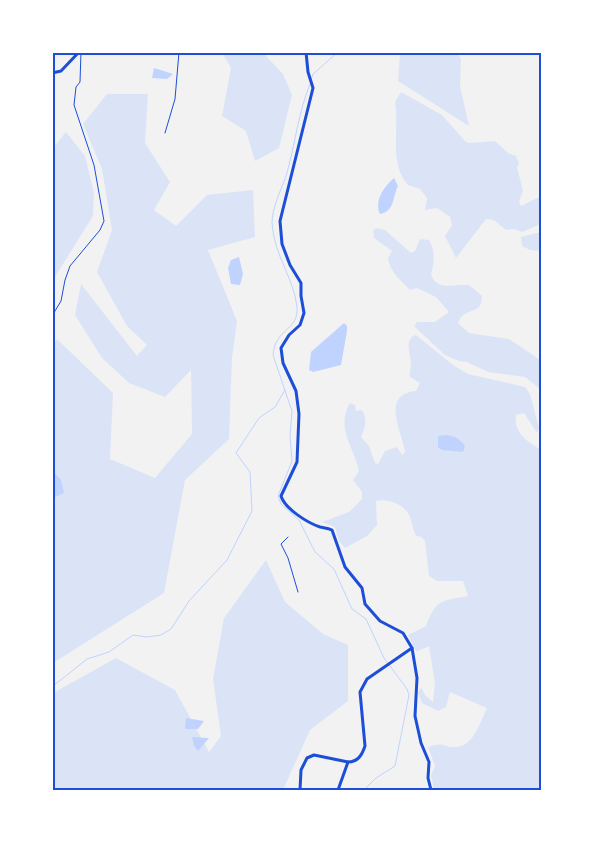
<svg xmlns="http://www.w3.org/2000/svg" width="594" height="843" font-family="Jost,sans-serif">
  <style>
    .green { fill: #dbe4f7 }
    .water { fill: #bfd3fe }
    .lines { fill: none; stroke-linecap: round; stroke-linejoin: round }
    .stream { stroke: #bfd3fe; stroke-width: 1 }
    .service { stroke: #1d4ed8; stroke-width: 1 }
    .minor { stroke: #1d4ed8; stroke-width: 3 }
    .neatline { fill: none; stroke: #1d4ed8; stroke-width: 2 }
  </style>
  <rect width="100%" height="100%" fill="#f2f2f2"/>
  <g class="green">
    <path d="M 222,53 L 263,53 L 283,74 L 292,95 L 279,148 L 255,161 L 246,131 L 222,116 L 231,68 Z"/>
    <path d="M 400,53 L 458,53 L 461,60 L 460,86 L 469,126 L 398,81 Z"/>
    <path d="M 401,92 L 442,115 L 465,141 L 469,143 L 495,141 L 508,153 L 516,156 L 519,164 L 517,167 L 523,191 L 519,202 L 521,206 L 541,196 L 541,224 L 522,232 L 514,229 L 506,230 L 494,220 L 486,219 L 456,258 L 445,236 L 452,225 L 450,217 L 437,208 L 425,210 L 427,198 L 420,189 L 408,185 C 388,162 400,129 395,102 Z"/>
    <path d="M 107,94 L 148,94 L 145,143 L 170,182 L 154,210 L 176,226 L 207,195 L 253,190 L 255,237 L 208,250 L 237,321 L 232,358 L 229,439 L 185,480 L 164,593 L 53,663 L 52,347 L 57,339 L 113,393 L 110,459 L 155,478 L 192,434 L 191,370 L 165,397 L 129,383 L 102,358 L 75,315 L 81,284 L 137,356 L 147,345 L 127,326 L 97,272 L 112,230 L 102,169 L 83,124 Z"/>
    <path d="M 66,132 L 85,156 L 94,193 L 93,216 L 53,280 L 53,148 Z"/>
    <path d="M 377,228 L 385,230 L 411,253 L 415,251 L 420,239 L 429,240 C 435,249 435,263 431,273 C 435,293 457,283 469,285 L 482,296 C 482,317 465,305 458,323 L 469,333 L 509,339 L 539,359 L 542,362 L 541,407 L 539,401 L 540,389 L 525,377 L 488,372 L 467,362 L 459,361 L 445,355 L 417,329 L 414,326 L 417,322 L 435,322 L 449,312 L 436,297 L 417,288 L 410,290 C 400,280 390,272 388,258 L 392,251 L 374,238 L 373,230 Z"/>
    <path d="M 541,232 L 541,251 L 530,250 L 522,246 L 521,237 Z"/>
    <path d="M 416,335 L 453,365 L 468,374 L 525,387 L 530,394 L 539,428 L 537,433 L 524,413 L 516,415 C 513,432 528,443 542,450 L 541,790 L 434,790 L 431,775 L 435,766 L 428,747 C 445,741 443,748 456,747 C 474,746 480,722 487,708 L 450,692 L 446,707 L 438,711 L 422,703 L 418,693 L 421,687 L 425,695 L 433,702 L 435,683 L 429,646 L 416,652 L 408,635 L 426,626 C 436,599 441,601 468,596 L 463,581 L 437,581 L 429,576 L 425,541 L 421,537 L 416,536 C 413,530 412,523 410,517 C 405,504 387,498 376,501 L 377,525 L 367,536 L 345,548 L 339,541 L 335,527 L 322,522 L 349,512 L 362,499 L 362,492 L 353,480 C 355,477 360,473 358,467 C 352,445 336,427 350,403 L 355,405 L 356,411 L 362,410 C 368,420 365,428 361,437 L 369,446 L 375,463 L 378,464 L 385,451 L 397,447 L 402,455 L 405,452 C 402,432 380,394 416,391 L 420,383 L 410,377 C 409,372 411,369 411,364 C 411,355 403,339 416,335 Z"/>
    <path d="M 266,560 L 285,602 L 323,634 L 348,645 L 348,701 L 310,730 L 283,790 L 53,790 L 53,693 L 116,658 L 175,690 L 209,752 L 221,736 L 213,679 L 224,618 Z"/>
  </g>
  <g class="water">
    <path d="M 154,68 L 173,74 L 167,79 L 152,78 Z"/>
    <path d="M 394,178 L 398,186 C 392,198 395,211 380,214 C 374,200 384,187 394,178 Z"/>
    <path d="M 239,257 L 243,274 L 240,285 L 231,284 L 228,268 L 231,260 Z"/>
    <path d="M 344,323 L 347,326 L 347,331 L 341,365 L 313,372 L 309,370 L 311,352 Z"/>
    <path d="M 446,435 C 455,436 460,439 465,446 L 463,452 L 442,450 L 438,447 L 438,436 Z"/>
    <path d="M 52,470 L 61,480 L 64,493 L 53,498 Z"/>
    <path d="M 186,718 L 204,721 L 198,729 L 185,729 Z"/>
    <path d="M 192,737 L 209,738 L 198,751 L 194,746 Z"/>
  </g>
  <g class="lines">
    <g class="stream">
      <path d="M 311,80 L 313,74 L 338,52"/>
      <path d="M 310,84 C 298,113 295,146 286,176 C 281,190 272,208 272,223 C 274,256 294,278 297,307 C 299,331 275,328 273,355 L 292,411 L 290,436 L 292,461 L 278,496 L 281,504 L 299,520 L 315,552 L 334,569 L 352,609 L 366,619 L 384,658 L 407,689 L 409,695 L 395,766 L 376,778 L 364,790"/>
      <path d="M 52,687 L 87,659 L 109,652 L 133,635 L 147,637 L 161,635 L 171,629 L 189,601 L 227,560 L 252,511 L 250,472 L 236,453 L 259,418 L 275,407 L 285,390"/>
    </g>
    <g class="service">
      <path d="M 165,133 L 175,99 L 179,52"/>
      <path d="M 52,316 L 61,301 L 65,280 L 70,266 L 100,230 L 104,221 L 94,165 L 74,105 L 76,87 L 80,82 L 81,52"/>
      <path d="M 288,537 L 281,544 L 288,558 L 298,592"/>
    </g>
    <g class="minor">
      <path d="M 306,52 L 308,72 L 313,88 L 280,221 L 282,244 L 290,265 L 301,283 L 301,296 L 304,313 L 300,325 L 289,335 L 281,348 L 283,363 L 296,391 L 299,414 L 297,462 L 281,496 C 285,509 308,523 320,527 C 325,528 328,528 332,530 L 345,567 L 362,588 L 365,604 L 380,621 L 403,633 L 412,648 L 417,678 L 415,716 L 421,743 L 429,762 L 428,778 L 431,790"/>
      <path d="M 52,73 L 61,71 L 79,52"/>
      <path d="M 300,790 L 301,770 L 307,758 L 314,755 L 348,762"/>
      <path d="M 338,790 L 348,762 C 358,762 362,755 365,746 L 360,692 L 367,679 L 412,648"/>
    </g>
  </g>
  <rect width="594" height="843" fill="none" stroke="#ffffff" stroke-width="108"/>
  <rect x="54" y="54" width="486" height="735" class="neatline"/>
</svg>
